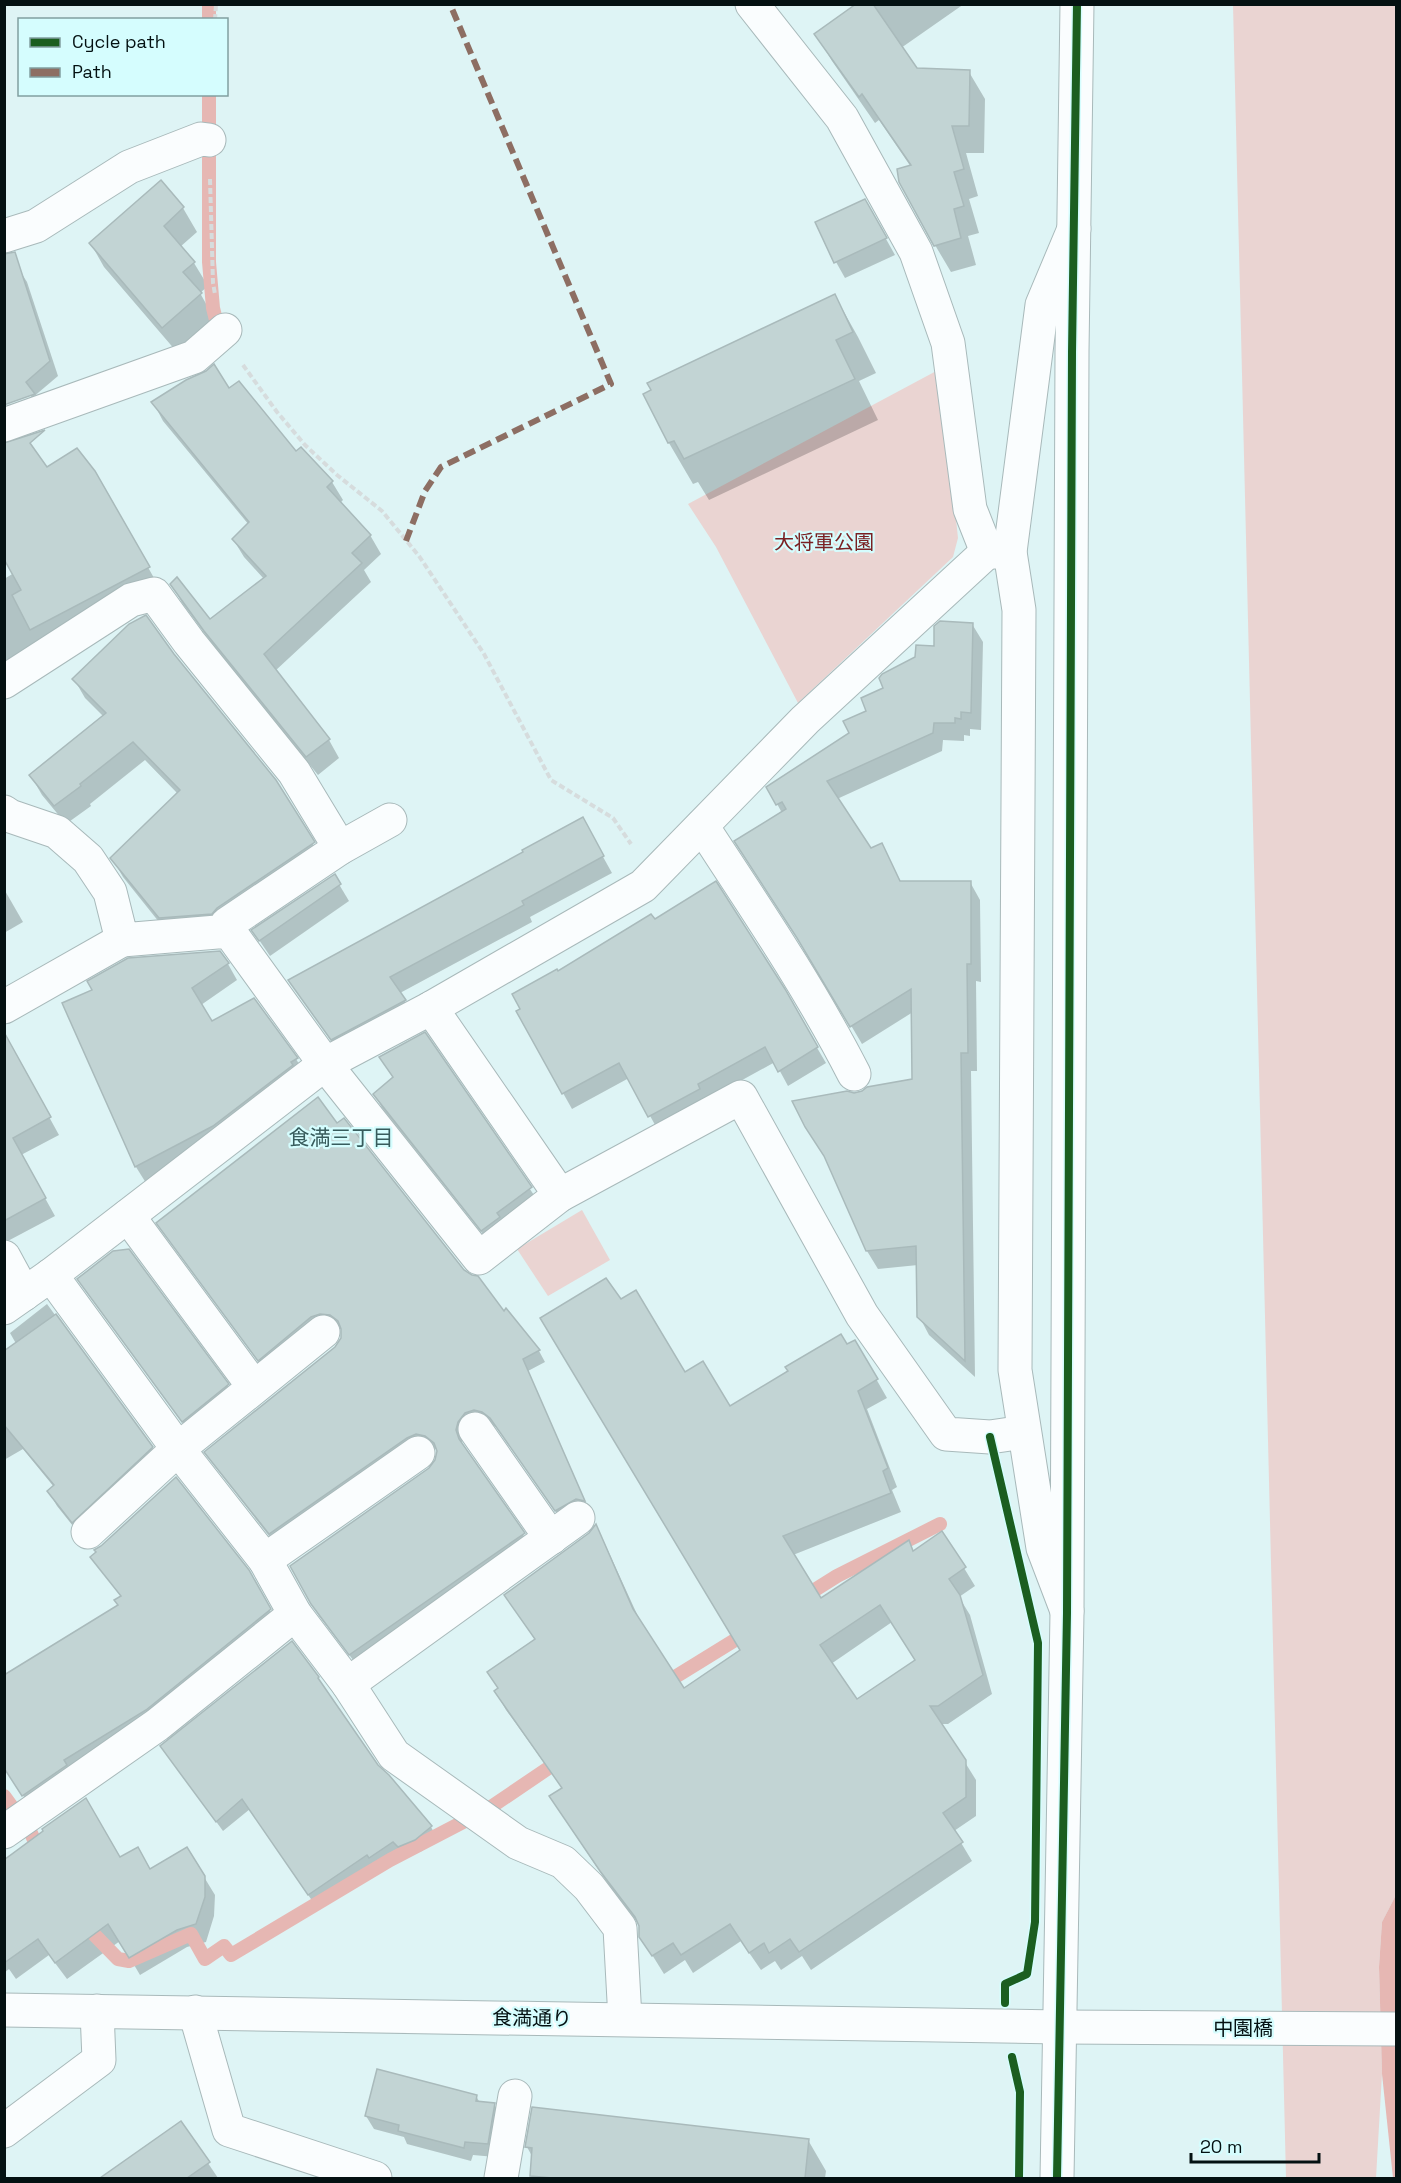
<svg xmlns="http://www.w3.org/2000/svg" width="1401" height="2183" font-family="'Space Grotesk','Noto Sans JP',sans-serif">
  <style>
    .green { fill: #ead4d2 }
    .water { fill: #e6b7b3 }
    .shadow { fill: #0003; fill-rule: evenodd }
    .lines { fill: none; stroke-linecap: round; stroke-linejoin: round }
    .stream { stroke: #e6b7b3; stroke-width: 14 }
    .building { fill: #c2d4d4; stroke: #a9babb; stroke-width: 1.5; fill-rule: evenodd }
    .minor-casing { stroke: #a8b9ba; stroke-width: 35 }
    .tertiary-casing { stroke: #a8b9ba; stroke-width: 35 }
    .path { stroke: #d6dcdd; stroke-width: 4; stroke-dasharray: 6 3; stroke-linecap: butt }
    .minor { stroke: #fafdfe; stroke-width: 33 }
    .tertiary { stroke: #fafdfe; stroke-width: 33 }
    .quiet { stroke: #8d6e63; stroke-width: 6; stroke-dasharray: 12 6; stroke-linecap: butt }
    .cycleway-casing { stroke: #d5fdfe; stroke-width: 11 }
    .cycleway { stroke: #1b5e20; stroke-width: 8 }
    .labels { text-anchor: middle; dominant-baseline: central; stroke-width: 4.5; stroke-linejoin: round; paint-order: stroke }
    .park-label { font-size: 20px; fill: #7a2123; stroke: #d5fdfe }
    .street-label { font-size: 20px; fill: #041112; stroke: #d5fdfe }
    .neighbourhood-label { font-size: 21px; fill: #385c5d; stroke: #d5fdfe }
  </style>
  <rect width="100%" height="100%" fill="#def4f5"/>
  <g class="green">
    <path d="M 1233,5 L 1396,5 L 1396,1895 L 1382,1922 L 1379,1967 L 1382,2074 L 1376,2178 L 1286,2178 Z"/>
    <path d="M 940,369 L 958,538 L 953,557 L 798,703 L 716,547 L 688,504 Z"/>
    <path d="M 582,1210 L 610,1260 L 548,1296 L 517,1249 Z"/>
  </g>
  <path class="water" d="M 1396,1895 L 1396,2178 L 1393,2178 L 1382,2074 L 1379,1967 L 1382,1922 Z"/>
  <g class="shadow">
    <path d="M 852,4 L 964,4 L 901,48 L 916,69 L 969,72 L 985,99 L 984,153 L 966,153 L 978,196 L 969,199 L 979,233 L 968,236 L 976,265 L 951,272 L 935,245 L 911,167 L 879,120 L 875,123 L 832,61 L 816,34 L 854,7 Z"/>
    <path d="M 161,182 L 183,208 L 197,232 L 180,247 L 194,263 L 208,286 L 200,293 L 214,318 L 176,351 L 104,267 L 91,244 Z"/>
    <path d="M 864,200 L 895,255 L 845,278 L 836,262 Z"/>
    <path d="M 18,268 L 27,282 L 58,376 L 32,398 L 24,384 Z"/>
    <path d="M 835,296 L 858,337 L 876,373 L 859,381 L 878,420 L 709,500 L 698,482 L 693,484 L 669,443 L 645,395 Z"/>
    <path d="M 229,391 L 296,454 L 301,449 L 332,482 L 343,500 L 340,503 L 370,535 L 381,554 L 364,570 L 371,582 L 275,671 L 329,740 L 339,758 L 318,775 L 216,649 L 182,603 L 172,584 L 209,621 L 264,579 L 244,557 L 233,539 L 249,525 L 163,421 L 153,402 Z"/>
    <path d="M 47,469 L 94,472 L 158,585 L 4,678 L 4,579 L 14,573 Z"/>
    <path d="M 972,624 L 983,642 L 981,730 L 970,729 L 970,736 L 964,735 L 964,741 L 943,740 L 942,751 L 837,799 L 870,850 L 881,845 L 901,882 L 970,882 L 980,900 L 981,982 L 976,981 L 977,1071 L 971,1071 L 975,1377 L 929,1335 L 919,1316 L 918,1265 L 878,1269 L 867,1251 L 854,1094 L 914,1080 L 913,1012 L 862,1044 L 810,956 L 782,813 L 768,787 L 851,733 L 885,689 L 935,648 Z"/>
    <path d="M 173,655 L 274,781 L 324,862 L 171,937 L 123,877 L 112,858 L 178,794 L 145,760 L 90,804 L 91,806 L 66,824 L 42,795 L 31,776 L 104,717 L 85,698 L 74,679 Z"/>
    <path d="M 582,819 L 612,873 L 530,917 L 532,922 L 400,993 L 414,1016 L 341,1055 L 290,981 L 525,853 Z"/>
    <path d="M 334,876 L 349,901 L 270,956 L 253,931 Z"/>
    <path d="M 4,889 L 23,922 L 4,933 Z"/>
    <path d="M 654,922 L 783,990 L 826,1063 L 788,1086 L 775,1062 L 706,1100 L 659,1132 L 629,1078 L 572,1109 L 563,1093 L 558,973 Z"/>
    <path d="M 228,964 L 237,980 L 201,1005 L 212,1023 L 296,1059 L 306,1075 L 146,1183 L 136,1167 L 64,1004 Z"/>
    <path d="M 425,1034 L 538,1201 L 490,1243 L 382,1108 L 375,1094 L 394,1079 L 381,1057 Z"/>
    <path d="M 4,1035 L 59,1135 L 21,1155 L 55,1216 L 4,1243 Z"/>
    <path d="M 337,1125 L 463,1271 L 503,1313 L 506,1311 L 539,1351 L 545,1362 L 528,1371 L 590,1512 L 563,1522 L 498,1429 L 490,1423 L 464,1434 L 462,1443 L 464,1448 L 530,1545 L 357,1665 L 319,1616 L 292,1566 L 430,1469 L 437,1461 L 438,1451 L 433,1447 L 423,1446 L 276,1545 L 213,1464 L 206,1452 L 336,1348 L 342,1339 L 343,1330 L 338,1326 L 327,1325 L 265,1371 L 165,1234 Z"/>
    <path d="M 83,1287 L 227,1385 L 232,1392 L 187,1429 Z"/>
    <path d="M 621,1301 L 684,1374 L 730,1408 L 855,1342 L 887,1398 L 867,1409 L 897,1487 L 892,1490 L 901,1512 L 793,1555 L 821,1600 L 908,1542 L 914,1552 L 964,1568 L 975,1586 L 959,1597 L 970,1615 L 992,1694 L 948,1724 L 941,1724 L 976,1780 L 976,1816 L 954,1831 L 972,1861 L 811,1970 L 802,1956 L 781,1970 L 775,1961 L 761,1970 L 741,1941 L 693,1973 L 685,1960 L 664,1974 L 641,1937 L 640,1926 L 612,1890 L 562,1815 L 551,1797 L 563,1789 L 506,1710 L 496,1692 L 499,1690 L 489,1673 L 535,1640 L 506,1595 L 590,1534 L 595,1526 L 605,1544 L 641,1623 L 683,1691 L 741,1651 ZM 892,1622 L 917,1661 L 857,1701 L 831,1664 Z"/>
    <path d="M 47,1304 L 152,1447 L 160,1462 L 81,1536 L 57,1506 L 49,1492 L 54,1487 L 23,1449 L 4,1460 L 4,1383 L 18,1347 L 10,1333 Z"/>
    <path d="M 92,1557 L 248,1571 L 275,1620 L 29,1805 L 4,1765 L 4,1673 L 6,1676 L 119,1606 L 122,1598 Z"/>
    <path d="M 324,1688 L 377,1766 L 431,1827 L 437,1838 L 422,1851 L 405,1857 L 401,1852 L 376,1868 L 374,1865 L 315,1905 L 250,1809 L 223,1831 L 169,1757 Z"/>
    <path d="M 119,1859 L 150,1871 L 204,1877 L 215,1895 L 214,1916 L 206,1942 L 187,1947 L 140,1975 L 120,1941 L 67,1979 L 49,1955 L 16,1979 L 9,1969 L 4,1973 L 4,1862 Z"/>
    <path d="M 476,2096 L 480,2103 L 494,2104 L 502,2118 L 495,2157 L 473,2155 L 471,2161 L 407,2144 L 404,2137 L 374,2129 L 366,2116 Z"/>
    <path d="M 181,2123 L 218,2178 L 103,2178 Z"/>
    <path d="M 808,2140 L 826,2171 L 825,2178 L 533,2178 L 531,2175 L 533,2158 L 527,2147 Z"/>
  </g>
  <g class="lines">
    <g class="stream">
      <path d="M 209,20 L 209,4"/>
      <path d="M 209,94 L 209,262 L 213,308 L 218,328 L 212,332"/>
      <path d="M 802,1598 L 837,1576 L 940,1524"/>
      <path d="M 664,1687 L 675,1677 L 748,1632"/>
      <path d="M 4,1796 L 31,1833 L 40,1854"/>
      <path d="M 81,1921 L 118,1959 L 129,1961 L 191,1934 L 205,1959 L 224,1946 L 231,1955 L 390,1860 L 488,1809 L 550,1767 L 564,1760"/>
    </g>
  </g>
  <g class="building">
    <path d="M 856,4 L 873,4 L 917,68 L 970,70 L 969,126 L 952,126 L 964,169 L 954,172 L 964,206 L 954,209 L 961,238 L 934,246 L 899,182 L 897,169 L 911,165 L 862,94 L 859,97 L 814,34 Z"/>
    <path d="M 161,180 L 184,207 L 164,226 L 195,262 L 183,272 L 202,293 L 162,328 L 89,243 Z"/>
    <path d="M 865,199 L 887,238 L 834,263 L 815,222 Z"/>
    <path d="M 15,252 L 50,361 L 26,382 L 35,394 L 4,405 L 4,254 Z"/>
    <path d="M 835,294 L 853,332 L 836,340 L 855,379 L 684,459 L 674,441 L 668,443 L 643,394 L 651,390 L 647,383 Z"/>
    <path d="M 214,364 L 229,388 L 239,381 L 296,451 L 301,447 L 333,481 L 327,487 L 371,535 L 352,553 L 362,563 L 264,654 L 330,739 L 306,757 L 204,631 L 170,584 L 177,577 L 210,619 L 266,576 L 232,539 L 249,522 L 151,402 L 186,380 L 206,371 Z"/>
    <path d="M 45,430 L 30,443 L 47,467 L 77,448 L 95,471 L 150,567 L 30,630 L 12,595 L 21,590 L 4,559 L 4,443 Z"/>
    <path d="M 146,615 L 174,654 L 276,780 L 315,842 L 217,908 L 212,914 L 159,918 L 110,858 L 180,790 L 133,742 L 80,784 L 81,786 L 54,806 L 29,775 L 106,713 L 72,679 L 129,624 Z"/>
    <path d="M 940,621 L 973,623 L 971,713 L 961,712 L 961,719 L 955,718 L 955,723 L 934,723 L 933,733 L 827,781 L 871,848 L 882,843 L 900,881 L 971,881 L 971,964 L 967,964 L 968,1053 L 961,1053 L 965,1361 L 917,1317 L 916,1246 L 866,1251 L 824,1156 L 805,1127 L 792,1101 L 847,1091 L 854,1093 L 862,1091 L 867,1087 L 912,1079 L 911,989 L 850,1027 L 797,938 L 734,841 L 786,809 L 782,802 L 776,805 L 766,787 L 849,733 L 843,721 L 866,711 L 861,698 L 883,688 L 879,678 L 882,674 L 915,657 L 916,645 L 934,646 L 934,626 Z"/>
    <path d="M 583,817 L 604,856 L 522,901 L 524,905 L 390,977 L 406,1000 L 331,1040 L 288,980 L 523,852 L 522,850 Z"/>
    <path d="M 335,874 L 341,884 L 259,941 L 251,930 Z"/>
    <path d="M 716,881 L 785,989 L 818,1047 L 778,1072 L 765,1047 L 698,1084 L 700,1089 L 648,1117 L 619,1063 L 562,1094 L 516,1011 L 520,1009 L 512,994 L 557,969 L 558,971 L 651,914 L 655,919 Z"/>
    <path d="M 220,951 L 229,963 L 192,988 L 212,1021 L 254,998 L 298,1058 L 291,1062 L 293,1065 L 213,1126 L 135,1167 L 62,1003 L 92,990 L 87,981 L 128,958 Z"/>
    <path d="M 4,1032 L 51,1117 L 13,1138 L 46,1198 L 4,1221 Z"/>
    <path d="M 425,1032 L 532,1187 L 497,1213 L 500,1217 L 481,1231 L 373,1094 L 393,1077 L 379,1057 Z"/>
    <path d="M 318,1097 L 337,1123 L 344,1118 L 464,1270 L 472,1275 L 478,1276 L 504,1311 L 506,1308 L 540,1350 L 523,1359 L 585,1501 L 576,1499 L 555,1511 L 490,1418 L 482,1412 L 474,1410 L 465,1413 L 458,1422 L 456,1430 L 459,1439 L 525,1533 L 349,1655 L 311,1604 L 290,1566 L 429,1468 L 435,1460 L 437,1451 L 434,1443 L 425,1436 L 416,1434 L 407,1438 L 269,1534 L 204,1452 L 335,1347 L 341,1338 L 341,1329 L 338,1321 L 330,1315 L 320,1314 L 311,1317 L 258,1361 L 156,1223 Z"/>
    <path d="M 129,1249 L 229,1384 L 182,1422 L 77,1279 L 113,1251 Z"/>
    <path d="M 606,1278 L 621,1299 L 636,1290 L 685,1372 L 703,1361 L 730,1406 L 788,1371 L 785,1367 L 841,1334 L 847,1344 L 855,1340 L 878,1379 L 858,1391 L 888,1468 L 883,1471 L 891,1493 L 783,1536 L 821,1598 L 909,1540 L 913,1551 L 942,1531 L 966,1567 L 949,1579 L 960,1595 L 983,1675 L 938,1706 L 930,1706 L 966,1760 L 966,1797 L 943,1813 L 963,1842 L 799,1952 L 790,1939 L 769,1953 L 764,1943 L 749,1953 L 730,1924 L 681,1955 L 673,1943 L 652,1956 L 639,1937 L 639,1926 L 635,1917 L 600,1871 L 549,1796 L 562,1788 L 494,1691 L 498,1688 L 487,1672 L 535,1639 L 504,1595 L 589,1533 L 596,1524 L 633,1609 L 684,1688 L 740,1650 L 540,1318 ZM 880,1605 L 915,1660 L 857,1699 L 820,1645 Z"/>
    <path d="M 56,1314 L 153,1447 L 72,1523 L 47,1491 L 54,1485 L 4,1425 L 4,1351 Z"/>
    <path d="M 176,1477 L 249,1570 L 271,1609 L 146,1710 L 64,1760 L 67,1765 L 22,1796 L 4,1768 L 4,1675 L 118,1605 L 114,1600 L 121,1596 L 90,1557 L 96,1552 L 94,1550 L 101,1546 Z"/>
    <path d="M 292,1641 L 319,1677 L 318,1678 L 378,1765 L 389,1775 L 432,1826 L 415,1840 L 398,1847 L 393,1842 L 369,1858 L 367,1855 L 308,1895 L 242,1799 L 216,1822 L 160,1746 Z"/>
    <path d="M 86,1798 L 120,1857 L 138,1847 L 150,1869 L 187,1847 L 205,1876 L 205,1897 L 196,1924 L 177,1930 L 129,1958 L 108,1924 L 55,1963 L 38,1939 L 4,1963 L 4,1860 L 43,1831 L 42,1829 Z"/>
    <path d="M 377,2069 L 477,2095 L 476,2101 L 495,2103 L 488,2144 L 465,2142 L 464,2148 L 398,2131 L 399,2125 L 365,2116 Z"/>
    <path d="M 532,2107 L 809,2139 L 805,2178 L 553,2178 L 530,2176 L 532,2148 L 525,2147 Z"/>
    <path d="M 181,2121 L 210,2162 L 187,2178 L 100,2178 Z"/>
  </g>
  <g class="lines">
    <defs>
      <g id="minor">
        <path d="M 752,4 L 842,118 L 916,252 L 948,343 L 970,509 L 987,552 L 1010,552"/>
        <path d="M 4,236 L 36,226 L 129,167 L 201,139 L 209,140"/>
        <path d="M 4,425 L 194,357 L 225,330"/>
        <path d="M 4,682 L 131,600 L 154,594 L 189,642 L 294,772 L 340,848"/>
        <path d="M 4,812 L 10,816 L 57,832 L 88,859 L 110,892 L 122,940 L 229,931 L 325,1064 L 479,1258 L 560,1195 L 741,1097 L 862,1315 L 946,1434 L 990,1437 L 1024,1432"/>
        <path d="M 702,826 C 755,907 810,988 854,1074"/>
        <path d="M 229,931 L 227,924 L 340,848 L 390,820"/>
        <path d="M 4,1007 L 122,940"/>
        <path d="M 431,1008 L 560,1195"/>
        <path d="M 128,1216 L 254,1387"/>
        <path d="M 4,1257 L 24,1294"/>
        <path d="M 51,1275 L 178,1449 L 265,1560 L 295,1614 L 348,1684 L 394,1755 L 518,1843 L 563,1862 L 589,1887 L 620,1928 L 625,2019"/>
        <path d="M 4,1308 L 51,1275 L 325,1064 L 431,1008 L 643,886 L 805,720 L 987,552"/>
        <path d="M 475,1429 L 551,1538"/>
        <path d="M 88,1532 L 178,1449 L 323,1332"/>
        <path d="M 265,1560 L 418,1453"/>
        <path d="M 1067,1611 L 1043,1548 L 1015,1370 L 1019,610 L 1010,552 L 1042,305 L 1074,229"/>
        <path d="M 348,1684 L 578,1518"/>
        <path d="M 4,1832 L 157,1725 L 295,1614"/>
        <path d="M 195,2012 L 229,2130 L 375,2178"/>
        <path d="M 4,2131 L 99,2060 L 97,2011"/>
        <path d="M 501,2178 L 515,2096"/>
      </g>
      <g id="tertiary">
        <path d="M 4,2010 L 1060,2027 L 1396,2029"/>
        <path d="M 1057,2178 L 1067,1613 L 1072,352 L 1077,4"/>
      </g>
    </defs>
    <use href="#minor" class="minor-casing"/>
    <use href="#tertiary" class="tertiary-casing"/>
    <g class="path">
      <path d="M 215,20 L 216,4"/>
      <path d="M 210,179 L 213,283 L 215,294"/>
      <path d="M 243,365 L 277,412 L 305,445 L 337,475 L 382,511 L 419,556 L 484,654 L 551,780 L 613,818 L 631,844"/>
    </g>
    <use href="#minor" class="minor"/>
    <use href="#tertiary" class="tertiary"/>
    <path class="quiet" d="M 406,541 L 425,491 L 441,467 L 611,384 L 450,4"/>
    <defs>
      <g id="cycleway">
        <path d="M 990,1437 L 1038,1643 L 1035,1922 L 1027,1974 L 1005,1984 L 1005,2003"/>
        <path d="M 1012,2057 L 1020,2092 L 1019,2178"/>
        <path d="M 1057,2178 L 1067,1613 L 1072,352 L 1077,4"/>
      </g>
    </defs>
    <use href="#cycleway" class="cycleway-casing"/>
    <use href="#cycleway" class="cycleway"/>
  </g>
  <g class="labels">
    <g class="park-label">
      <text x="824" y="542">大将軍公園</text>
    </g>
    <g class="street-label">
      <text transform="translate(532 2018) rotate(1)">食満通り</text>
      <text x="1243" y="2028">中園橋</text>
    </g>
    <g class="neighbourhood-label">
      <text x="341" y="1137">食満三丁目</text>
    </g>
  </g>
  <rect width="1401" height="2183" fill="none" stroke="#041112" stroke-width="12"/>
  <rect x="18" y="18" width="210" height="78" fill="#d5fdfe" stroke="#819fa0" stroke-width="1.5"/>
  <rect x="30" y="38" width="30" height="9" fill="#1b5e20" stroke="#819fa0" stroke-width="1.5"/>
  <text x="72" y="48" font-size="18" fill="#041112">Cycle path</text>
  <rect x="30" y="68" width="30" height="9" fill="#8d6e63" stroke="#819fa0" stroke-width="1.5"/>
  <text x="72" y="78" font-size="18" fill="#041112">Path</text>
  <path d="M1191 2153v9h128v-9" fill="none" stroke="#041112" stroke-width="3"/>
  <text x="1200" y="2153" font-size="18" fill="#041112" stroke="#d5fdfe" stroke-width="4.5" paint-order="stroke">20 m</text>
</svg>
